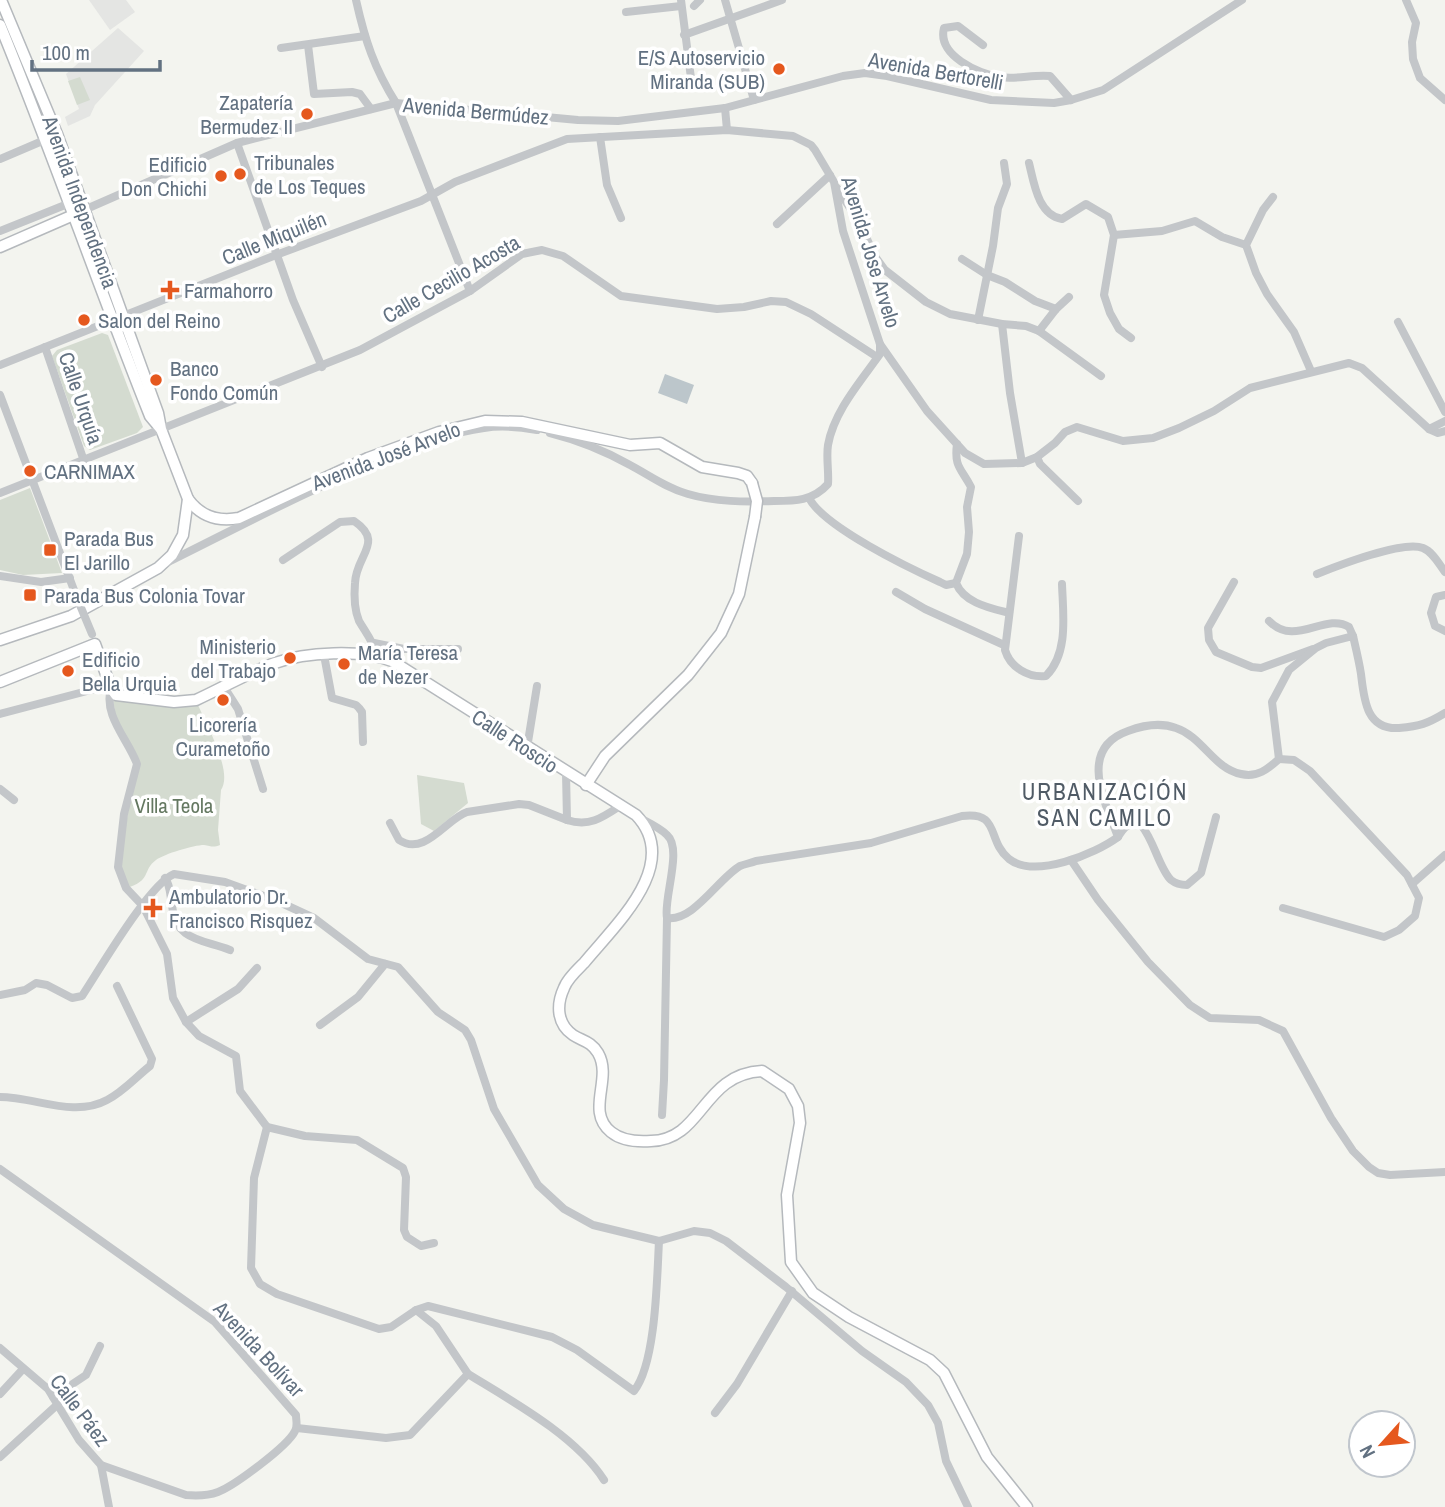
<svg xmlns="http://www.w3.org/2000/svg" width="1445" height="1507" font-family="'Archivo Narrow',sans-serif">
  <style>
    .built { fill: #e4e5e3 }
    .green { fill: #d4dbd0 }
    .water { fill: #bcc6cb }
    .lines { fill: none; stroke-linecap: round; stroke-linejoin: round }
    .secondary-casing { stroke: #b5b9bd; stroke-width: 13 }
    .street { stroke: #c3c6c9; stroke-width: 8 }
    .secondary { stroke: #fff; stroke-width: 10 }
    .secondary-bridge-casing { stroke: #b5b9bd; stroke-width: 13; stroke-linecap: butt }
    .street-bridge { stroke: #c3c6c9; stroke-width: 8 }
    .secondary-bridge { stroke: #fff; stroke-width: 10 }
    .poi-dot { fill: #e5581e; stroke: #fff; stroke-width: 2.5 }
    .labels { text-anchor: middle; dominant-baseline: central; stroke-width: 7; stroke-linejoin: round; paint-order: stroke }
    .poi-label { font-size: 21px; fill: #627181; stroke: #fff; text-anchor: start }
    .street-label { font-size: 21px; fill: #627181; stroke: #fff }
    .park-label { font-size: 21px; fill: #647861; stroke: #fff }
    .neighbourhood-label { font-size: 23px; letter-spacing: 2px; fill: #505b66; stroke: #fff }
  </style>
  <rect width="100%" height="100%" fill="#f3f4ef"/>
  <g class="built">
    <path d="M 89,0 L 126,0 L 135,12 L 110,30 Z"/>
    <path d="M 118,28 L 144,51 L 95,105 L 90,116 L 68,126 L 65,117 L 79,109 L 66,74 Z"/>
  </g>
  <g class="green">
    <path d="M 80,77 L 90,100 L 77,105 L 68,81 Z"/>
    <path d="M 102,333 L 108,335 L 143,427 L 137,433 L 90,450 L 84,446 L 52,356 L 57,350 Z"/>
    <path d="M 30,488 L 62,573 L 23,575 L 0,570 L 0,500 Z"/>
    <path d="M 111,688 L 116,695 L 196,700 C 204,721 234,771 221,790 L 218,830 L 220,845 C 213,848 211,846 204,845 C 194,845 164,854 156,860 C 142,870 152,881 126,888 L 118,867 L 137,764 L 117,724 Z"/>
    <path d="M 417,775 L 464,783 L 468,803 L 434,831 L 421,824 Z"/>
  </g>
  <path class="water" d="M 665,374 L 694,385 L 687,404 L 658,393 Z"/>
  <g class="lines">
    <defs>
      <g id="secondary">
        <path d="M 0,25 C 53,154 98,286 150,416 L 160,428"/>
        <path d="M 0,247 L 78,213"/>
        <path d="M 188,499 C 201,517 218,522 239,518 L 368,458 L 439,432 L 485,421 L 522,422 L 630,445 L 660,443 L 702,467 L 738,473 L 747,476 L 752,483"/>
        <path d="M 0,640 L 71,616 L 158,568 L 172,555 L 183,535 L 188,499 L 161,429 L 158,413 L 57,134 L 1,0"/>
        <path d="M 0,682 L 95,644 L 111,688 L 116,695 L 174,702 L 196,700 C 222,688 248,673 275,663 C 305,652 362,649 392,661 L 636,815 C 683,864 615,925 584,963 C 577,970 567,979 564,988 C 556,1005 557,1024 573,1035 C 582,1041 591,1041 598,1053 C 613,1079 585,1111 611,1132 C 622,1141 637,1142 651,1141 C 703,1140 702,1074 762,1071 L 789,1089 L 798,1106 L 800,1123 L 787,1195 L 791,1262 L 813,1293 L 849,1317 L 930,1360 L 944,1373 L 987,1457 L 1027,1507"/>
        <path d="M 586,785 L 605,756 L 688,675 L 721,633 L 739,594 L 755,517"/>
      </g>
    </defs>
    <use href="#secondary" class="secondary-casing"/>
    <g class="street">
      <path d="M 356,0 C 365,40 374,68 396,103 L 470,291"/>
      <path d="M 681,0 L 692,86"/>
      <path d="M 725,0 L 754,100"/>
      <path d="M 1406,0 L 1416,23 L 1412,42 L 1413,59 L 1420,78 L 1445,100"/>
      <path d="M 694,6 L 700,0"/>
      <path d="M 626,12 L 681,6"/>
      <path d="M 684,35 L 782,0"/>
      <path d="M 308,45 L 314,94 L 352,92 L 360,94 L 371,109"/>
      <path d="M 983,45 L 958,26 L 944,28 C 937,55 978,74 1000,77 C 1016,80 1034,74 1050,76 L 1071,100"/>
      <path d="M 281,48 L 365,36"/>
      <path d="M 725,108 L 727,130"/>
      <path d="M 600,137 L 607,185 L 621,218"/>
      <path d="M 237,143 L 293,300 L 322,367"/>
      <path d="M 0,159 L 47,139"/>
      <path d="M 1029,163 C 1034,183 1038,215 1062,219 L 1086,204 L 1108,217 L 1114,235 L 1104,295 L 1110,313 L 1119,329 L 1131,338"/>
      <path d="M 837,188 L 861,225 L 874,255 L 885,270 L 926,302 L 950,314 L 1002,324 L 1026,326 L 1039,331 L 1101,376"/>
      <path d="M 1273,197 L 1263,210 L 1246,245 L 1256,273 L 1267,294 L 1294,332 L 1311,371"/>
      <path d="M 84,210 L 237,143 L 396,103 L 578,120 L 618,121 L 725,108 L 843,76 L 865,73 L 887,76 L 991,100 L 1054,103 L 1071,100 L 1103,90 L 1242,0"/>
      <path d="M 777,224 L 830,175"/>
      <path d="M 0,231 L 70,203"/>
      <path d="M 1114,235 L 1162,231 L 1195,221 L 1222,237 L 1246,245"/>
      <path d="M 962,259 L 987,275 L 1005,282 L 1035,301 L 1056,309"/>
      <path d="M 978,320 L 993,246 L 998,208 L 1007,184 L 1004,163"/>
      <path d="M 1398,322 L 1445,412"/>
      <path d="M 1002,324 L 1010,393 L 1022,463"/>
      <path d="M 1039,331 L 1056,309 L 1069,297"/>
      <path d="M 880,344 L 927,411 L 965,453 L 984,464 L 1022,463 L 1037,457 L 1055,443 L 1065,432 L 1077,427 L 1123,441 L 1153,438 L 1179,428 L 1214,411 L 1250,388 L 1349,363 L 1362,368 L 1429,429 L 1438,433 L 1445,431"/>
      <path d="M 45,347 L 84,461"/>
      <path d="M 0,365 L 276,255 L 421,201 L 455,182 L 567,139 L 727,130 L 793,136 L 811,145 L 815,150 L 834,182 L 843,231 L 880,344 L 880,354 C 861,381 834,411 828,445 C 826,458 829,471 828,484 C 813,501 795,501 774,501 C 745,502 715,502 688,494 C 666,488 649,475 630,465 C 605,451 578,440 550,433"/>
      <path d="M 0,395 L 77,598"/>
      <path d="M 1429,429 L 1445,421"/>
      <path d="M 957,444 C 954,467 961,468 971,487 L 967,507 L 969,532 L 967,554 L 956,583 C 964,603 990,608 1009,613"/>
      <path d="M 1037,457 L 1040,464 L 1078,501"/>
      <path d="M 0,493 L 360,350 L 470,291 L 522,254 L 542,250 L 563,256 L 621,296 L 717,309 L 744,307 L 771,301 L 786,302 L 811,314 L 877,357"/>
      <path d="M 809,498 C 824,527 909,568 940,582 L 946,585 L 956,583"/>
      <path d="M 1019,536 L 1005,650 C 1010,667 1028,678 1046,676 C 1069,653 1063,614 1062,584"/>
      <path d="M 283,560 L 340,522 L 354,521 C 385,542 356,555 355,583 C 354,595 354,609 359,621 C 366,633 373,641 377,655"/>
      <path d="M 166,563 C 241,526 315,486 393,456 C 422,444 453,432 484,428 C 502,425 520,427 537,430"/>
      <path d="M 1317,574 C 1337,566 1404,540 1423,548 C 1433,552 1439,564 1445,572"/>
      <path d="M 0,576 L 41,582 L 70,578"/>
      <path d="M 1234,582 L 1208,628 L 1209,640 L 1216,652 L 1252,667 L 1261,668 L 1313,649"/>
      <path d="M 896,592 L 925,609 L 1004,645"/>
      <path d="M 1445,595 L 1436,597 L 1431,613 L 1435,626 L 1445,631"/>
      <path d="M 1269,621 C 1295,648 1325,612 1349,627 L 1353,636"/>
      <path d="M 374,643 L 404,649 L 458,649"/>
      <path d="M 324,655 L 332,698 L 356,705 L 359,708 L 362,712 L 363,742"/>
      <path d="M 224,687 L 238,709 L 263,789"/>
      <path d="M 111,688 C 103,716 128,739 137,764 L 124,814 L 118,867 L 126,888 L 143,906 L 167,954 L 173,998 L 186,1022 L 199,1036 L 236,1056 L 240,1091 L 267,1127 L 254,1178 L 251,1268 L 260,1284 L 277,1294 L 379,1329 L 391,1327 L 416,1310 L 436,1326 L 468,1374 L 410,1435 L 386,1438 L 297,1428"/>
      <path d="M 0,714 L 110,685"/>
      <path d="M 527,748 L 537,686"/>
      <path d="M 1279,759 L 1294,760 L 1310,771 L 1407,875 L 1419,898 L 1415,916 L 1399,930 L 1384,937 L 1283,908"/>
      <path d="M 0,789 L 14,800"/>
      <path d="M 638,817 C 647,822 659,827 667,835 C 683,849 663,899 667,918 C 693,922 718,879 740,866 C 745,864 751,863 756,861 L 871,843 L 962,816 C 1001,811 986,840 1009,859 C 1035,879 1095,854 1118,837 C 1105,802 1077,749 1128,731 C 1144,725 1160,722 1176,728 C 1203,737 1213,768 1241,774 C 1257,778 1268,769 1279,759 L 1272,702 L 1289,670 L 1316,648 L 1326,643 L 1353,636 C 1356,649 1359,661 1361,674 C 1364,699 1366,730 1399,728 C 1420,726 1427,724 1445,713"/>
      <path d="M 567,820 C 589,827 602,818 620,806"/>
      <path d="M 390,823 L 399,840 C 425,857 446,819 467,812 L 519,804 L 529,805 L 567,820 L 566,773"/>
      <path d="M 1118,837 C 1124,827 1128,822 1141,825 C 1154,840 1159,868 1171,880 C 1176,884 1181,885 1187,885 L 1201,873 L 1216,817"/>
      <path d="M 1071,860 L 1098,900 L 1148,962 L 1190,1005 L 1210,1018 L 1259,1020 L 1283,1031 L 1331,1118 L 1353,1151 L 1369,1167 L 1378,1173 L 1390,1175 L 1445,1172"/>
      <path d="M 165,878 C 171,886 170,896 172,906 C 176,941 201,939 230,950"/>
      <path d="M 1412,884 L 1445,855"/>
      <path d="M 0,995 L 25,990 L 36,983 L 47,985 L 72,998 L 82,996 C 100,969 149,884 174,874 L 225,882 L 275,900 L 314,918 L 368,959 L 398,967 L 438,1012 L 465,1030 L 471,1040 L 494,1109 L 538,1185 L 564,1209 L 593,1225 L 659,1241 L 694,1231 L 710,1233 L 726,1241 L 786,1287 L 862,1351 L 906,1382 L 928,1405 L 938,1423 L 946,1461 L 968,1507"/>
      <path d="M 186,1022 L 238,989 L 257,968"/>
      <path d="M 320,1025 L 358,997 L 385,964"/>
      <path d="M 0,1097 C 35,1097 74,1118 107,1100 C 123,1092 136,1077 150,1066 L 152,1059 L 117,986"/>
      <path d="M 662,1115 L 664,1080 L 667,918"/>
      <path d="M 267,1127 L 305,1136 L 357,1140 L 403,1168 L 406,1177 L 404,1230 L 407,1237 L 421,1246 L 434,1243"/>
      <path d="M 0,1169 L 215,1322 L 296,1415 C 296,1421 298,1426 295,1431 C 288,1446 234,1486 218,1492 C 207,1496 197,1496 186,1495 L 101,1465"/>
      <path d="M 416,1310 L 428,1306 L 552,1337 L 577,1350 L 634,1391 C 656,1364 657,1277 659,1241"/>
      <path d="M 0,1348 L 48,1389 L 79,1440 L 101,1465 L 109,1507"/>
      <path d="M 468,1374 C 512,1401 576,1436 604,1480"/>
      <path d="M 0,1394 L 23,1369"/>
      <path d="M 53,1397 L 86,1375 L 100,1346"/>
      <path d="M 715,1413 L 737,1384 L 792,1291"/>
      <path d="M 0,1457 L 58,1404"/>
    </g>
    <use href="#secondary" class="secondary"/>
    <defs>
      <path id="secondary-bridge" d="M 752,483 L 757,501 L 755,517"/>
    </defs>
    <use href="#secondary-bridge" class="secondary-bridge-casing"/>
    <path class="street-bridge" d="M 77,598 L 92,634"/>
    <use href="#secondary-bridge" class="secondary-bridge"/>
  </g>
  <g class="poi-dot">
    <circle cx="779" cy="69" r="7"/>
    <circle cx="307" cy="114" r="7"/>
    <circle cx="240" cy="174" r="7"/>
    <circle cx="221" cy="176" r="7"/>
    <path d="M166.5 279.5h7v7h7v7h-7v7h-7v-7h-7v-7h7z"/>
    <circle cx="84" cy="320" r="7"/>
    <circle cx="156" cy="380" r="7"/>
    <circle cx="30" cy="471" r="7"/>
    <rect x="43" y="543" width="14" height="14" rx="3.5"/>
    <rect x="23" y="588" width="14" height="14" rx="3.5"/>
    <circle cx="290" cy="658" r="7"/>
    <circle cx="344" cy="664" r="7"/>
    <circle cx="68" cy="671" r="7"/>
    <circle cx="223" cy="700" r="7"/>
    <path d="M149.5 897.5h7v7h7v7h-7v7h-7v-7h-7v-7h7z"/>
  </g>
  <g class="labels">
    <g class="poi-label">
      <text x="765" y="57" text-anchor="end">E/S Autoservicio<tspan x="765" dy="24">Miranda (SUB)</tspan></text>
      <text x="293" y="102" text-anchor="end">Zapatería<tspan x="293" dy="24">Bermudez II</tspan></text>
      <text x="254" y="162">Tribunales<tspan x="254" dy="24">de Los Teques</tspan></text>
      <text x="207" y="164" text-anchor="end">Edificio<tspan x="207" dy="24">Don Chichi</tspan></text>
      <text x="184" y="290">Farmahorro</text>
      <text x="98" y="320">Salon del Reino</text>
      <text x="170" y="368">Banco<tspan x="170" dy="24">Fondo Común</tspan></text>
      <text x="44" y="471">CARNIMAX</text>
      <text x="64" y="538">Parada Bus<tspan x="64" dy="24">El Jarillo</tspan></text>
      <text x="44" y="595">Parada Bus Colonia Tovar</text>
      <text x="276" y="646" text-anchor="end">Ministerio<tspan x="276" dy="24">del Trabajo</tspan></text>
      <text x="358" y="652">María Teresa<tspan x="358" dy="24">de Nezer</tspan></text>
      <text x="82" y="659">Edificio<tspan x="82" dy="24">Bella Urquia</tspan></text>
      <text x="223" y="724" text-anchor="middle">Licorería<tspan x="223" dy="24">Curametoño</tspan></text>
      <text x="169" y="896">Ambulatorio Dr.<tspan x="169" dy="24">Francisco Risquez</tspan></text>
    </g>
    <g class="street-label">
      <text transform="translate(936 71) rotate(10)">Avenida Bertorelli</text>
      <text transform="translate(476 111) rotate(5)">Avenida Bermúdez</text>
      <text transform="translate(80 202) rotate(70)">Avenida Independencia</text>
      <text transform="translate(274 238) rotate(-22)">Calle Miquilén</text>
      <text transform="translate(871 252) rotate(73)">Avenida Jose Arvelo</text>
      <text transform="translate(451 279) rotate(-30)">Calle Cecilio Acosta</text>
      <text transform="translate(81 398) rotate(71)">Calle Urquía</text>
      <text transform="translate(386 456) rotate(-21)">Avenida José Arvelo</text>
      <text transform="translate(515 741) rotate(33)">Calle Roscio</text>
      <text transform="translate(259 1349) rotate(47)">Avenida Bolívar</text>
      <text transform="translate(80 1410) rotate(53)">Calle Páez</text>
    </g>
    <g class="park-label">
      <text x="174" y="805">Villa Teola</text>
    </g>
    <g class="neighbourhood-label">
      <text x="1105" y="791">URBANIZACIÓN<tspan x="1105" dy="26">SAN CAMILO</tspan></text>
    </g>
  </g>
  <g transform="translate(1382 1444) rotate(243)"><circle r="33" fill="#ffffff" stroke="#c0c6cd" stroke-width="2"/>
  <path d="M0-5L12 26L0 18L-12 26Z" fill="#e5581e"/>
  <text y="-10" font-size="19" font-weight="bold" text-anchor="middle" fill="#627181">N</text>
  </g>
  <path d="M32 60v10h128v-10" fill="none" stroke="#627181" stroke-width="3.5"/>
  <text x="42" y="60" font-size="21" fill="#627181" stroke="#ffffff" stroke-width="5" paint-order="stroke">100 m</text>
</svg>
